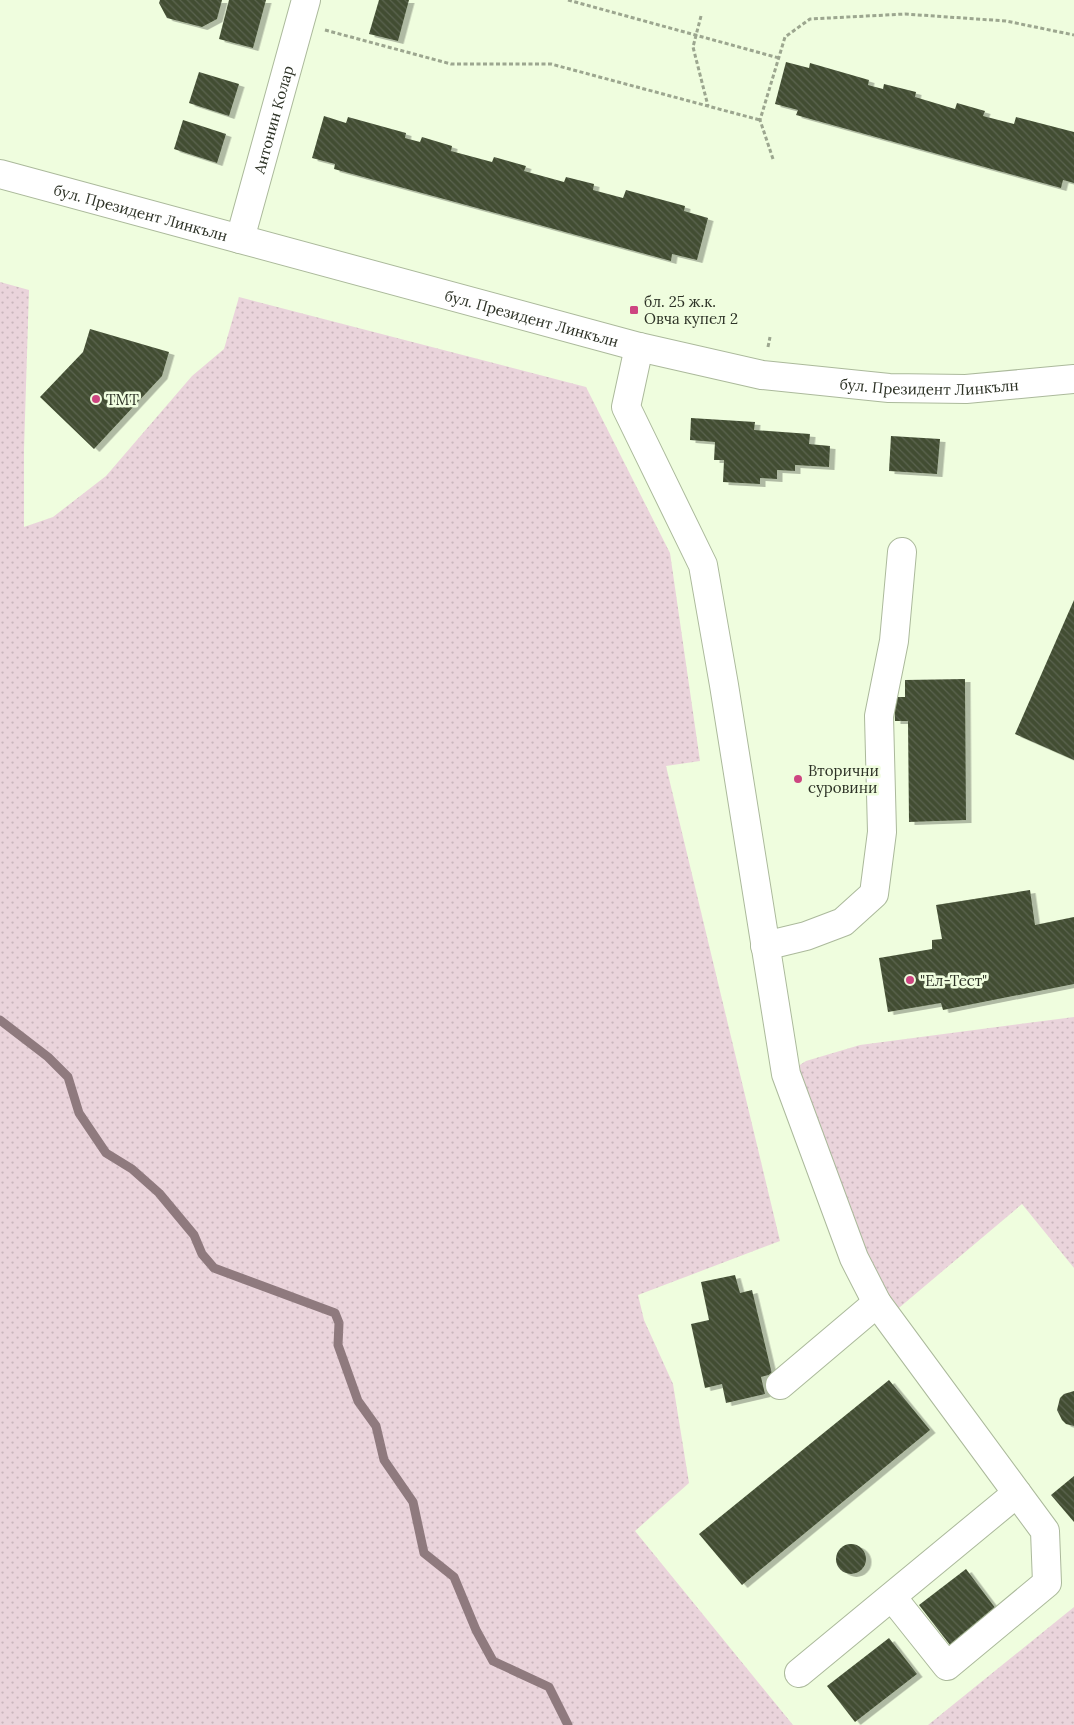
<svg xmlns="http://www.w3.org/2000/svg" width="1074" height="1725" font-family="Lora,serif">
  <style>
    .grass { fill: url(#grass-dots) }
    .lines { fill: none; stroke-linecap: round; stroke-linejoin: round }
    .stream { stroke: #8f7a7e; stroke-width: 9 }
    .building { fill: url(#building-back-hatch); filter: url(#shadow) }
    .minor-casing { stroke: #abb99b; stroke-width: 30 }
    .path { stroke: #9ca68f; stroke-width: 3; stroke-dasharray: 4 2.5; stroke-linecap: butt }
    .minor { stroke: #fff; stroke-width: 28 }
    .poi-dot { fill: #cd4581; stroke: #effdde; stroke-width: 2 }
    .labels { text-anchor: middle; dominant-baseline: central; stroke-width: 5; stroke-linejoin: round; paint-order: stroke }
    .street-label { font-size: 15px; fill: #2d3226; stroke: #effdde }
    .poi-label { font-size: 15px; fill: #2d3226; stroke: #effdde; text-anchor: start }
  </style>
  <defs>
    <pattern id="grass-dots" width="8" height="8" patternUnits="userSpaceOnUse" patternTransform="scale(1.25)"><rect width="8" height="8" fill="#ead4db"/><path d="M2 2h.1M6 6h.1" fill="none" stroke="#c9b6bc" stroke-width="1.8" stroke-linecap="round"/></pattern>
    <pattern id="building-back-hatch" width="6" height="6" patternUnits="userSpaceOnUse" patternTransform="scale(1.25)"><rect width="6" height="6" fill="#424d33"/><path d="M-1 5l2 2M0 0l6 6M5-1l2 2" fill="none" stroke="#5b644f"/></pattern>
    <filter id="shadow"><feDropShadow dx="5.5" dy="3" stdDeviation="0" flood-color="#0004"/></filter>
  </defs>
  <rect width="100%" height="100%" fill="#effdde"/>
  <g class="grass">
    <path d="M 0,282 L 29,290 L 24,449 L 24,527 L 53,517 L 106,476 L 192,376 L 224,349 L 239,297 L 586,387 L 670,553 L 700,761 L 666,766 L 780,1241 L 638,1295 L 644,1320 L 673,1384 L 689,1483 L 635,1531 L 793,1725 L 0,1725 Z"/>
    <path d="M 1074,1017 L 1074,1268 L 1022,1204 L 887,1318 L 786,1074 L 806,1061 L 860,1045 Z"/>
    <path d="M 1074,1607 L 1074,1725 L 928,1725 Z"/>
  </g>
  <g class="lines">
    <path class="stream" d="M 0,1020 L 48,1057 L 68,1077 L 79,1113 L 106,1153 L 132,1169 L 159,1193 L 194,1235 L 202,1254 L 214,1268 L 335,1313 L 339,1323 L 338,1345 L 358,1401 L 376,1426 L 384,1460 L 413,1502 L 424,1553 L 454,1577 L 476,1630 L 493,1661 L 549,1687 L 568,1725"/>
  </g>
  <g class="building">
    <path d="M 160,0 L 222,0 L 217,19 L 202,27 L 167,18 L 159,3 Z"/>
    <path d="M 229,0 L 266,0 L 253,48 L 219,39 Z"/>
    <path d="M 379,0 L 409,0 L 398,41 L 369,34 Z"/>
    <path d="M 786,62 L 809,68 L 810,63 L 869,80 L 868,85 L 883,89 L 884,84 L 916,92 L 915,97 L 955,109 L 957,103 L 985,111 L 983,116 L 1014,124 L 1016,117 L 1074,132 L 1074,183 L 1063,180 L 1061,188 L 796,115 L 798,110 L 775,104 Z"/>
    <path d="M 199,72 L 239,84 L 229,116 L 189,103 Z"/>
    <path d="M 324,116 L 346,123 L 348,117 L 406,133 L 405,138 L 420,142 L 422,137 L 452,146 L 451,151 L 492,162 L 494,157 L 526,166 L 524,171 L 564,182 L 566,177 L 594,184 L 593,190 L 623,198 L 626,190 L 685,206 L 684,211 L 708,218 L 697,260 L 672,254 L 671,261 L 334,169 L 335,164 L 312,158 Z"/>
    <path d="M 183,120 L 226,134 L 217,163 L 174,149 Z"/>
    <path d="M 90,329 L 169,352 L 162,376 L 94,449 L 40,397 L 83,352 Z"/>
    <path d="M 691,418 L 755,422 L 754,430 L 810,434 L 809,444 L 830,446 L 829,467 L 795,465 L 795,471 L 777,470 L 777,479 L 760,478 L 760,484 L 723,482 L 724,460 L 714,460 L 715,442 L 690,440 Z"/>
    <path d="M 891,436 L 940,439 L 937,474 L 889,471 Z"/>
    <path d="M 1074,600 L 1074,760 L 1015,734 Z"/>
    <path d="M 965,679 L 966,820 L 909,822 L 908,721 L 895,721 L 894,697 L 905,697 L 905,680 Z"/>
    <path d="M 1030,890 L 1035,925 L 1074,917 L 1074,984 L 943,1010 L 941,1003 L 888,1012 L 879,958 L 932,949 L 932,940 L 942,939 L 936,905 Z"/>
    <path d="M 735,1275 L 740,1293 L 752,1290 L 772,1374 L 761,1377 L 765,1394 L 726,1403 L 722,1384 L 705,1388 L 691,1324 L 709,1320 L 701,1282 Z"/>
    <path d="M 889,1380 L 930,1430 L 742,1585 L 699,1534 Z"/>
    <path d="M 1074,1391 L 1074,1426 L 1066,1424 L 1062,1420 L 1057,1410 L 1060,1398 L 1064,1394 Z"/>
    <path d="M 1074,1476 L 1074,1522 L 1051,1495 Z"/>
    <circle cx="851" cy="1559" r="15"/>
    <path d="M 966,1569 L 996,1609 L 950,1645 L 919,1605 Z"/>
    <path d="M 889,1638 L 917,1674 L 855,1722 L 827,1686 Z"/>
  </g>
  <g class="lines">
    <defs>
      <g id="minor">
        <path id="s1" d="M 0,174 L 639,347 L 762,375 L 889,388 L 966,389 L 1074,379"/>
        <path id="s2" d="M 240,239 L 306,0"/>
        <path d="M 639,347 L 626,407 L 703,565 L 724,685 L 786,1074 L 854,1258 L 877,1303 L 1017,1493 L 799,1673"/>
        <path d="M 765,946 L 806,936 L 843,922 L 874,894 L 882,832 L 879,716 L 894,641 L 902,552"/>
        <path d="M 780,1385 L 877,1303"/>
        <path d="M 892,1597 L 947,1666 L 1047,1583 L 1045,1531 L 1017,1493"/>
      </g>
    </defs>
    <use href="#minor" class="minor-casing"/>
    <g class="path">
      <path d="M 568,0 L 779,58"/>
      <path d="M 701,16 L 693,47 L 708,106"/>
      <path d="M 325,30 L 451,64 L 551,64 L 760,120"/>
      <path d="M 773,159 L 760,120 L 785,37 L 810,19 L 905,14 L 1006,21 L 1074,35"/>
      <path d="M 768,347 L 770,337"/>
    </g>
    <use href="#minor" class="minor"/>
  </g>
  <g class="poi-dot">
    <rect x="629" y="305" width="10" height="10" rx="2.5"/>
    <circle cx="96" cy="399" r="5"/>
    <circle cx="798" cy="779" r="5"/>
    <circle cx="910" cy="980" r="5"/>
  </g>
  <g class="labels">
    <g class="street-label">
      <text stroke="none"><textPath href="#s2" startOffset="124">Антонин Колар</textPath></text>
      <text stroke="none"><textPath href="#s1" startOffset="146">бул. Президент Линкълн</textPath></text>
      <text stroke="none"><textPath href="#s1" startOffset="551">бул. Президент Линкълн</textPath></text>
      <text stroke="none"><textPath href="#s1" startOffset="956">бул. Президент Линкълн</textPath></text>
    </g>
    <g class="poi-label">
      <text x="644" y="301">бл. 25 ж.к.<tspan x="644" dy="17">Овча купел 2</tspan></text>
      <text x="106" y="399">TMT</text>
      <text x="808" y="770">Вторични<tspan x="808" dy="17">суровини</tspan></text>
      <text x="920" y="980">"Ел-Тест"</text>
    </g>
  </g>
</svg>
